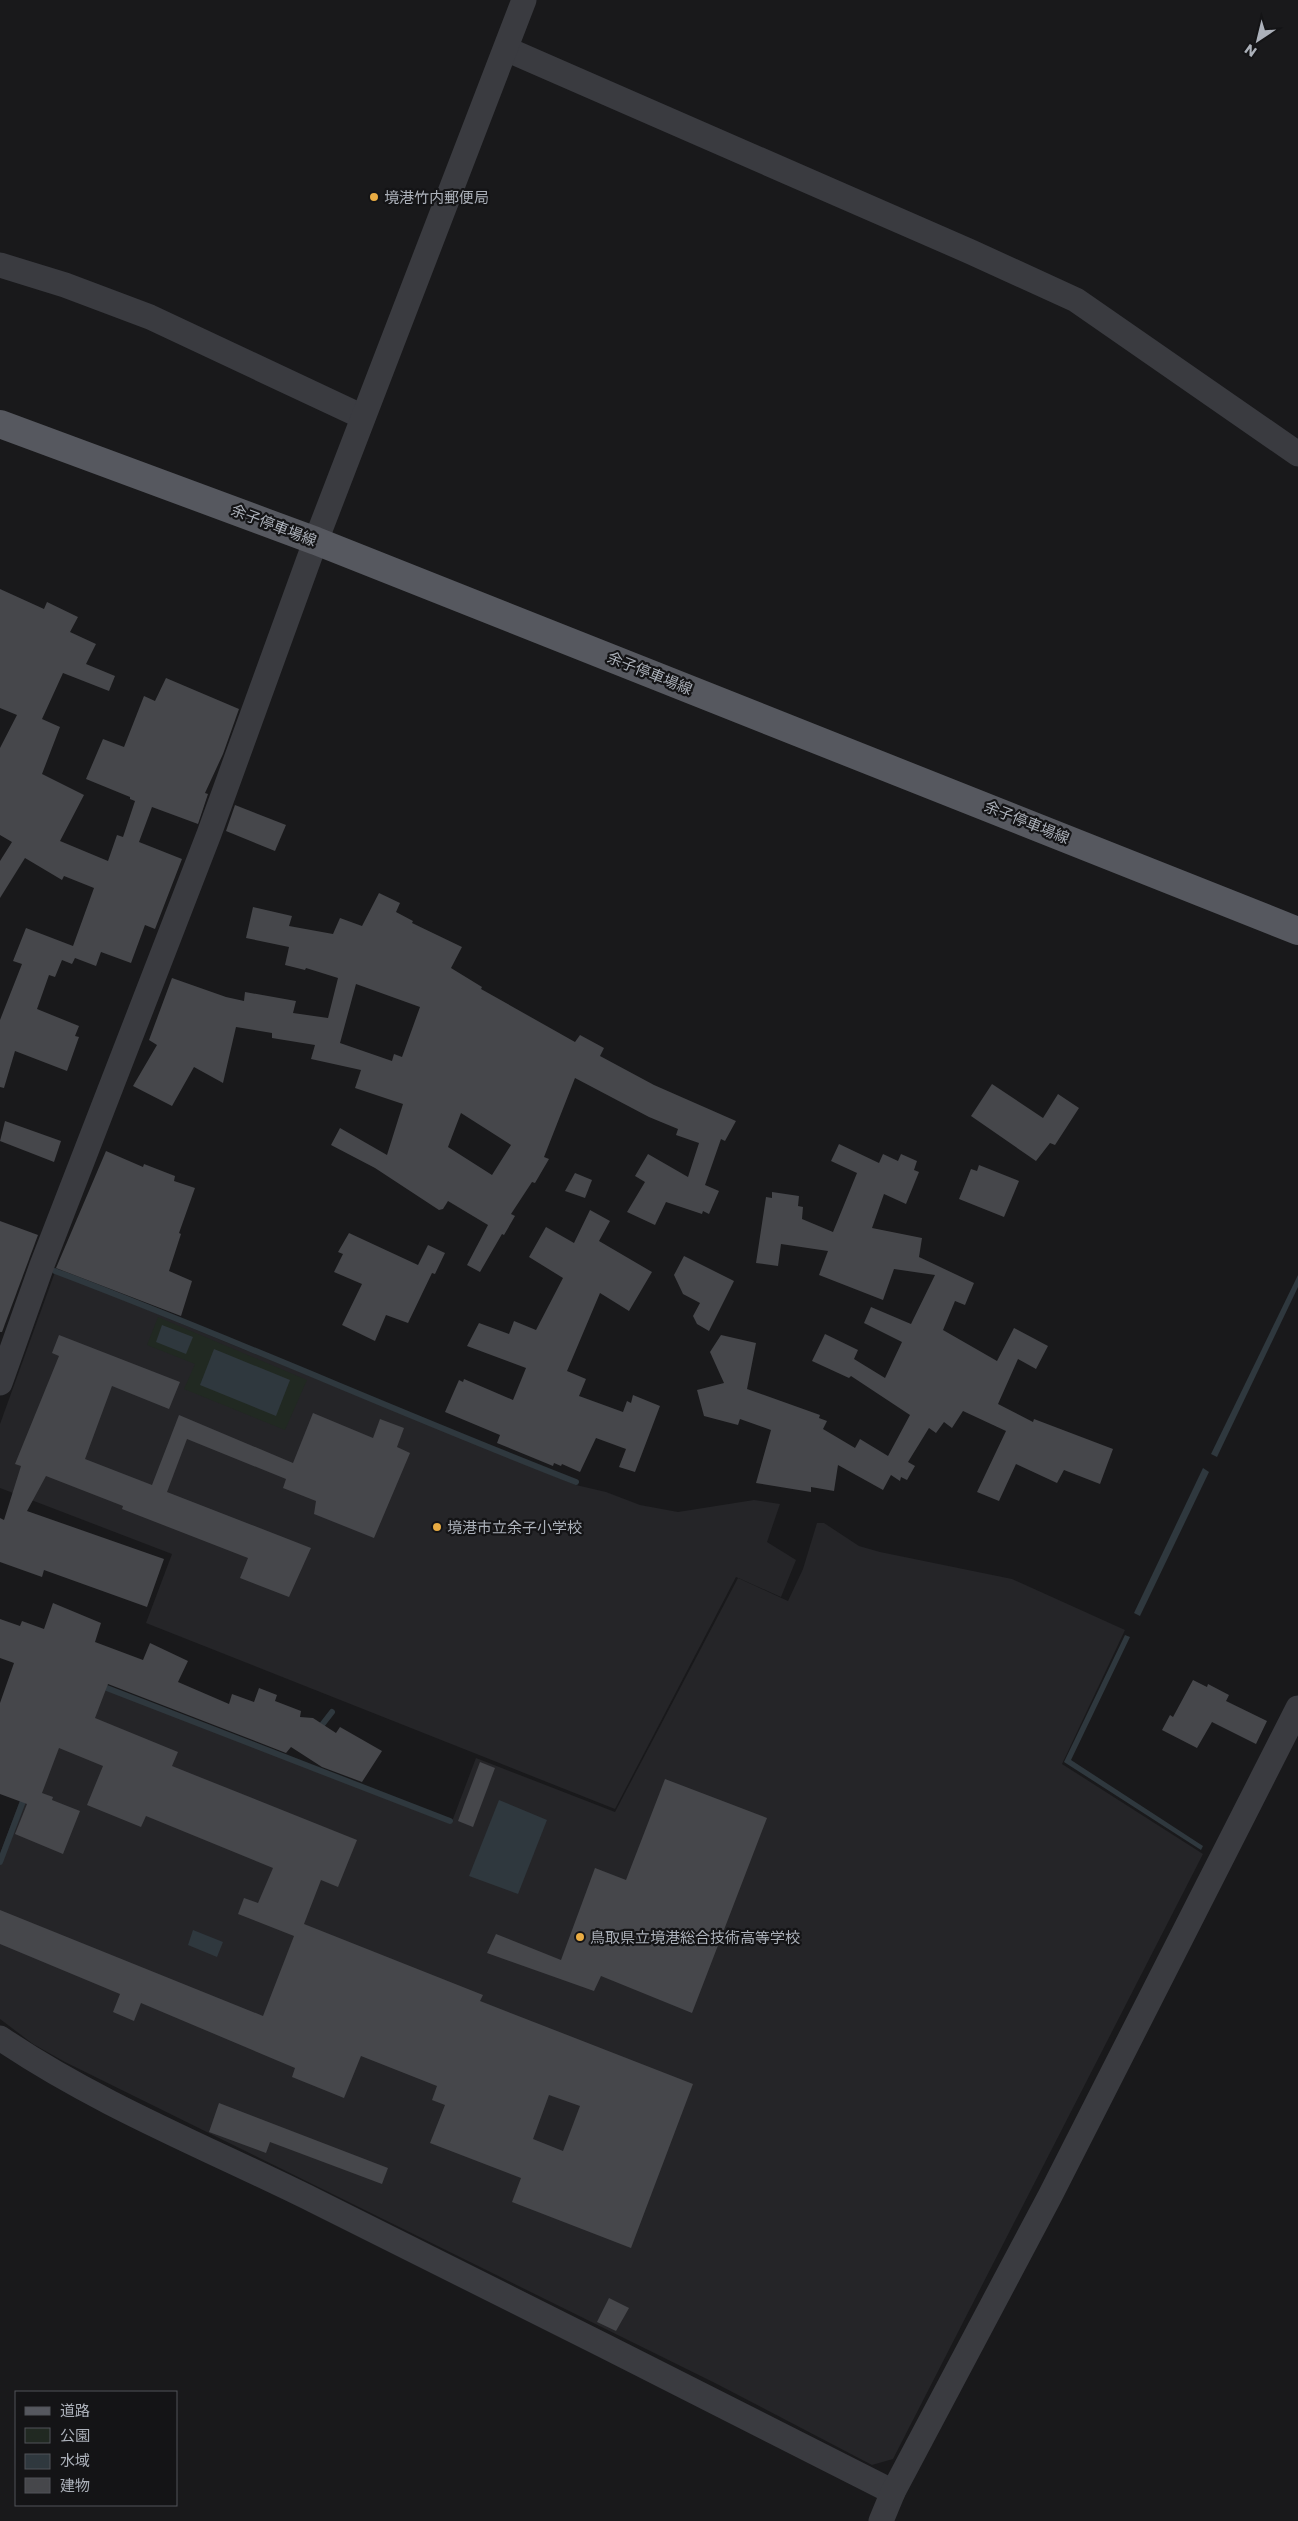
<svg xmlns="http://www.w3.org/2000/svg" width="1298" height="2521" font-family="Poppins,'Noto Sans JP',sans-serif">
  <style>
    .built { fill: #252528 }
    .green { fill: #212922 }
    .water { fill: #2f383e }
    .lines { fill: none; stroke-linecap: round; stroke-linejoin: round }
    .stream { stroke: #2f383e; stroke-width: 6 }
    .building { fill: #46474b; fill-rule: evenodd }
    .minor { stroke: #3a3b40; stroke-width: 25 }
    .major { stroke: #56585f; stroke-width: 28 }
    .poi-dot { fill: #e9ac43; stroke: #141416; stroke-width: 2 }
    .labels { text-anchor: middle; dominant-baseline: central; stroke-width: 4.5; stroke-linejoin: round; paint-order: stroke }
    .poi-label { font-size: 15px; fill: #acb1ba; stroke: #141416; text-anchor: start }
    .street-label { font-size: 15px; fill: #acb1ba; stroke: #141416 }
  </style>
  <rect width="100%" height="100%" fill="#19191b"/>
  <g class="built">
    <path d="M 55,1272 L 576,1485 L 606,1492 L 640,1505 L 678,1512 L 754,1500 L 780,1504 L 767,1542 L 796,1560 L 781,1597 L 736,1577 L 615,1809 L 146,1623 L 172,1554 L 0,1488 L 0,1424 Z"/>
    <path d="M 817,1523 L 824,1523 L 859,1546 L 880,1552 L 1012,1579 L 1125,1630 L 1062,1764 L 1203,1854 L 893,2459 L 872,2465 L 715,2383 L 65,2062 L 33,2044 L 0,2019 L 0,1854 L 67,1674 L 451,1824 L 476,1758 L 615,1812 L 738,1578 L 788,1601 L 803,1569 Z"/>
  </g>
  <path class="green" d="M 158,1317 L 307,1380 L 285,1430 L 184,1389 L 195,1364 L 147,1345 Z"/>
  <g class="water">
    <path d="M 1298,1275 L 1298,1287 L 1217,1457 L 1211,1454 Z"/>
    <path d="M 162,1325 L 193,1337 L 186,1354 L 156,1342 Z"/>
    <path d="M 214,1349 L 290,1380 L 276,1416 L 200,1385 Z"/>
    <path d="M 1203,1468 L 1209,1472 L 1140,1616 L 1134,1613 Z"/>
    <path d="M 1125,1635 L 1130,1637 L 1071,1760 L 1203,1846 L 1201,1850 L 1064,1762 Z"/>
    <path d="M 499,1800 L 547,1820 L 518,1894 L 469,1876 Z"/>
    <path d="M 193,1930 L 223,1942 L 217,1957 L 188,1945 Z"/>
  </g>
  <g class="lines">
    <g class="stream">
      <path d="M 55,1271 C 230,1337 401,1414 576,1482"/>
      <path d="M 99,1685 L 450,1821"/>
      <path d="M 318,1730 L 332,1712"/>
      <path d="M 0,1862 L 25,1796"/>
    </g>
  </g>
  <g class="building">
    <path d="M 0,589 L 44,609 L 47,602 L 78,617 L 70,632 L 96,644 L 86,664 L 115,676 L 109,691 L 63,673 L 42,719 L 60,727 L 42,774 L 84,795 L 60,841 L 108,861 L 117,835 L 123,837 L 135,801 L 130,799 L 130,797 L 86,779 L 103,739 L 124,747 L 144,696 L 155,701 L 166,678 L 239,709 L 223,754 L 205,793 L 208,794 L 198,824 L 152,807 L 139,842 L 182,859 L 155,929 L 145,925 L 131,963 L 101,952 L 96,966 L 75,958 L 72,964 L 62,960 L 55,977 L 49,975 L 37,1009 L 79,1026 L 75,1036 L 79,1037 L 67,1071 L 15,1051 L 4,1088 L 0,1087 L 0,1020 L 22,964 L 13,961 L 26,928 L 73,946 L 94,888 L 64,876 L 62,880 L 25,858 L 0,898 L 0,861 L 12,842 L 0,835 L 0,748 L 17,715 L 0,708 Z"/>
    <path d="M 235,805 L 286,825 L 275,851 L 226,831 Z"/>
    <path d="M 379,893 L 400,903 L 396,912 L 413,921 L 412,923 L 462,947 L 451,968 L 482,987 L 481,989 L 575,1042 L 580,1035 L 604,1048 L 600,1056 L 654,1085 L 736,1121 L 725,1141 L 721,1139 L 705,1185 L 719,1191 L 709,1214 L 703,1211 L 702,1214 L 666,1202 L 655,1225 L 627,1212 L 645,1182 L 635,1176 L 648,1154 L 688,1177 L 699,1143 L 676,1135 L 678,1129 L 649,1117 L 575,1078 L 544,1157 L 549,1159 L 535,1183 L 532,1182 L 511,1214 L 515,1216 L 504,1235 L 502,1234 L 480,1272 L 467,1265 L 488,1225 L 448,1201 L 443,1209 L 439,1210 L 375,1168 L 331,1145 L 340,1128 L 387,1155 L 403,1104 L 355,1088 L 361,1070 L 311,1059 L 315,1045 L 272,1038 L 272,1033 L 236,1027 L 223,1083 L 194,1067 L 172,1106 L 133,1086 L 157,1045 L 149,1040 L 172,978 L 226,997 L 244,1001 L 245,992 L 296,1001 L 293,1013 L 328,1018 L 338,978 L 306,968 L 305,970 L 285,965 L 289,947 L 246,938 L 253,907 L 292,916 L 289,926 L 333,934 L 340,918 L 362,926 ZM 356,984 L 420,1007 L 402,1057 L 394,1054 L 392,1061 L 340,1043 ZM 461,1113 L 511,1145 L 492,1175 L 448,1147 Z"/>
    <path d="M 992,1084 L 1043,1118 L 1058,1094 L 1079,1108 L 1055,1145 L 1050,1143 L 1036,1161 L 971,1116 Z"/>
    <path d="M 5,1121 L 61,1141 L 54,1162 L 0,1141 Z"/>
    <path d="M 839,1144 L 879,1163 L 883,1154 L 898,1161 L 901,1154 L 917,1161 L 914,1170 L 919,1172 L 906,1204 L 884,1194 L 872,1228 L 922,1238 L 919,1257 L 974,1283 L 965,1305 L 955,1301 L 943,1330 L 997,1361 L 1014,1328 L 1048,1346 L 1036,1369 L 1018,1359 L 998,1404 L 1033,1422 L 1034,1419 L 1113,1449 L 1100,1484 L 1064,1470 L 1057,1483 L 1016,1464 L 999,1501 L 977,1492 L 1006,1431 L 963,1411 L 952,1428 L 944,1422 L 936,1433 L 929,1428 L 908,1462 L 915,1466 L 907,1480 L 901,1477 L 900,1481 L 891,1475 L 883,1490 L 838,1465 L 834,1491 L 811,1487 L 811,1492 L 756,1483 L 771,1430 L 740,1419 L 738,1425 L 704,1416 L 697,1390 L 724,1383 L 710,1352 L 721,1335 L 756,1343 L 747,1389 L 820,1415 L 819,1418 L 827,1421 L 823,1429 L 855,1448 L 860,1439 L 888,1456 L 910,1415 L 851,1376 L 849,1378 L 812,1361 L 825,1334 L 858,1350 L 854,1359 L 885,1378 L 902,1342 L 864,1323 L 871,1307 L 911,1324 L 935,1275 L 894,1269 L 883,1300 L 819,1275 L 828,1251 L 781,1244 L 778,1266 L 756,1263 L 766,1197 L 772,1198 L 772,1192 L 799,1196 L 798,1206 L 803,1207 L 802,1219 L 833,1232 L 857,1173 L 831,1161 Z"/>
    <path d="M 106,1151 L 143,1167 L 144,1164 L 175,1176 L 174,1181 L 195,1188 L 179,1233 L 181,1234 L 169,1271 L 192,1281 L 181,1316 L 56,1268 Z"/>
    <path d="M 979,1165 L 1019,1181 L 1004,1217 L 959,1199 L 971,1169 L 977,1171 Z"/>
    <path d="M 575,1173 L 592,1180 L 585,1198 L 565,1191 Z"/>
    <path d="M 590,1210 L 610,1221 L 599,1241 L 652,1272 L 629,1311 L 600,1293 L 567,1371 L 586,1379 L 579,1396 L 623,1412 L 627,1401 L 631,1403 L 633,1395 L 660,1406 L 635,1472 L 619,1467 L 626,1449 L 596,1438 L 580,1472 L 562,1464 L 561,1466 L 554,1463 L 553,1466 L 497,1443 L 500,1435 L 445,1412 L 459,1380 L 463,1382 L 464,1379 L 513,1400 L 526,1368 L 467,1346 L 479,1323 L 509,1334 L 514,1321 L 536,1330 L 563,1278 L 529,1257 L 546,1227 L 574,1243 Z"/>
    <path d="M 0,1221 L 38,1235 L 2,1332 L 0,1332 Z"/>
    <path d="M 349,1233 L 418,1265 L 428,1245 L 445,1253 L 435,1274 L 432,1273 L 408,1323 L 386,1315 L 375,1341 L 342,1325 L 362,1284 L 334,1272 L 343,1254 L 338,1252 Z"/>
    <path d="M 684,1256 L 734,1281 L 709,1331 L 697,1324 L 693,1316 L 700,1303 L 683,1294 L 674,1275 Z"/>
    <path d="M 59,1335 L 180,1382 L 169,1409 L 112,1386 L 85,1459 L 152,1485 L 179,1415 L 293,1463 L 313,1413 L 373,1438 L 380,1419 L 404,1428 L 397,1447 L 410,1453 L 374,1538 L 314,1514 L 316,1501 L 283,1488 L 286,1479 L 187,1439 L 167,1492 L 311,1548 L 289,1597 L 240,1578 L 248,1558 L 122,1509 L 123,1506 L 46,1476 L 27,1511 L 164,1559 L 147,1607 L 44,1570 L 42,1577 L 0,1562 L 0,1518 L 4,1520 L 21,1466 L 15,1464 L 59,1356 L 52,1353 Z"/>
    <path d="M 53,1603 L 101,1623 L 95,1642 L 143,1660 L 150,1643 L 188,1661 L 178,1682 L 229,1704 L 232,1694 L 254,1702 L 259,1688 L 277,1695 L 275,1701 L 301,1711 L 300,1717 L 313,1718 L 336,1733 L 340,1727 L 382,1751 L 362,1782 L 322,1767 L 291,1747 L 286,1753 L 108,1684 L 95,1718 L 178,1752 L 172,1766 L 357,1840 L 338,1887 L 321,1880 L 304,1924 L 483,1995 L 480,2001 L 693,2084 L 631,2248 L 512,2202 L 521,2178 L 430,2143 L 445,2105 L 432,2100 L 437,2086 L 361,2056 L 344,2098 L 292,2077 L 295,2068 L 141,2003 L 134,2021 L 113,2012 L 120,1994 L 0,1944 L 0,1910 L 263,2016 L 294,1936 L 238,1914 L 244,1898 L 258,1903 L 273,1868 L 146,1816 L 141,1827 L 87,1805 L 103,1766 L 59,1748 L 42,1793 L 53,1797 L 52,1800 L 80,1811 L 63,1854 L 15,1834 L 27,1804 L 0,1794 L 0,1703 L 14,1663 L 0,1658 L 0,1619 L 20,1626 L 22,1621 L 44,1629 ZM 549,2095 L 580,2106 L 563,2151 L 533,2139 Z"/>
    <path d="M 1193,1680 L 1207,1687 L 1208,1684 L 1229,1695 L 1226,1701 L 1267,1721 L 1256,1744 L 1212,1722 L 1197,1748 L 1162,1730 L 1170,1715 L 1173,1717 Z"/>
    <path d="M 480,1762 L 495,1768 L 473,1827 L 458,1821 Z"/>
    <path d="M 665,1779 L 767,1818 L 692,2013 L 601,1976 L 594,1991 L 487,1953 L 496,1934 L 561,1960 L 595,1868 L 626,1880 Z"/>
    <path d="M 219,2103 L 388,2168 L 382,2184 L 270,2142 L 266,2153 L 209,2132 Z"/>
    <path d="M 609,2298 L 629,2308 L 616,2331 L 597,2322 Z"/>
  </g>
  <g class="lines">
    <g class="minor">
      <path d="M 506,49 L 971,252 L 1076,300 L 1298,454"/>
      <path d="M 0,265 L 65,285 L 150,317 L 363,417"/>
      <path d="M 0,1383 L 42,1265 L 209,834 L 310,556 L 524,0"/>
      <path d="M 0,2038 C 97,2104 208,2148 313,2200 C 507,2297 700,2393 893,2492"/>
      <path d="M 881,2521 L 893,2492 L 1050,2196 L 1298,1708"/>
    </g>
    <path class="major" d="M 0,424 L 316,541 L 1298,931"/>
  </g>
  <g class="poi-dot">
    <circle cx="374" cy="197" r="5"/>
    <circle cx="437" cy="1527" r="5"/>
    <circle cx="580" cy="1937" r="5"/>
  </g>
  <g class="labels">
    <g class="poi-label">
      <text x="384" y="197">境港竹内郵便局</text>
      <text x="447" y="1527">境港市立余子小学校</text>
      <text x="590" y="1937">鳥取県立境港総合技術高等学校</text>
    </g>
    <g class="street-label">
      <text transform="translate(274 525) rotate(21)">余子停車場線</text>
      <text transform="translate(650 673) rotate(22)">余子停車場線</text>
      <text transform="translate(1027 822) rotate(22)">余子停車場線</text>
    </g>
  </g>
  <rect x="15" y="2391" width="162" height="115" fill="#141416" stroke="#515358"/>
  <rect x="25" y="2407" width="25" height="8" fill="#56585f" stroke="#515358"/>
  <text x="60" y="2416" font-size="15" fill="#acb1ba">道路</text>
  <rect x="25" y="2428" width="25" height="15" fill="#212922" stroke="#515358"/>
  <text x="60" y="2441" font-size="15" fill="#acb1ba">公園</text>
  <rect x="25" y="2454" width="25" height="15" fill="#2f383e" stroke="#515358"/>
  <text x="60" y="2466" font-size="15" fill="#acb1ba">水域</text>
  <rect x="25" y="2478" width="25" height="15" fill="#46474b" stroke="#515358"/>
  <text x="60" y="2491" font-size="15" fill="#acb1ba">建物</text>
  <g transform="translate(1258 40) rotate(215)" stroke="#141416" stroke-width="4" paint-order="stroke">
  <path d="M0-4L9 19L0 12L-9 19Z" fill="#acb1ba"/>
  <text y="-8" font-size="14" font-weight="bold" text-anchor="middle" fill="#acb1ba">N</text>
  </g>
</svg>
